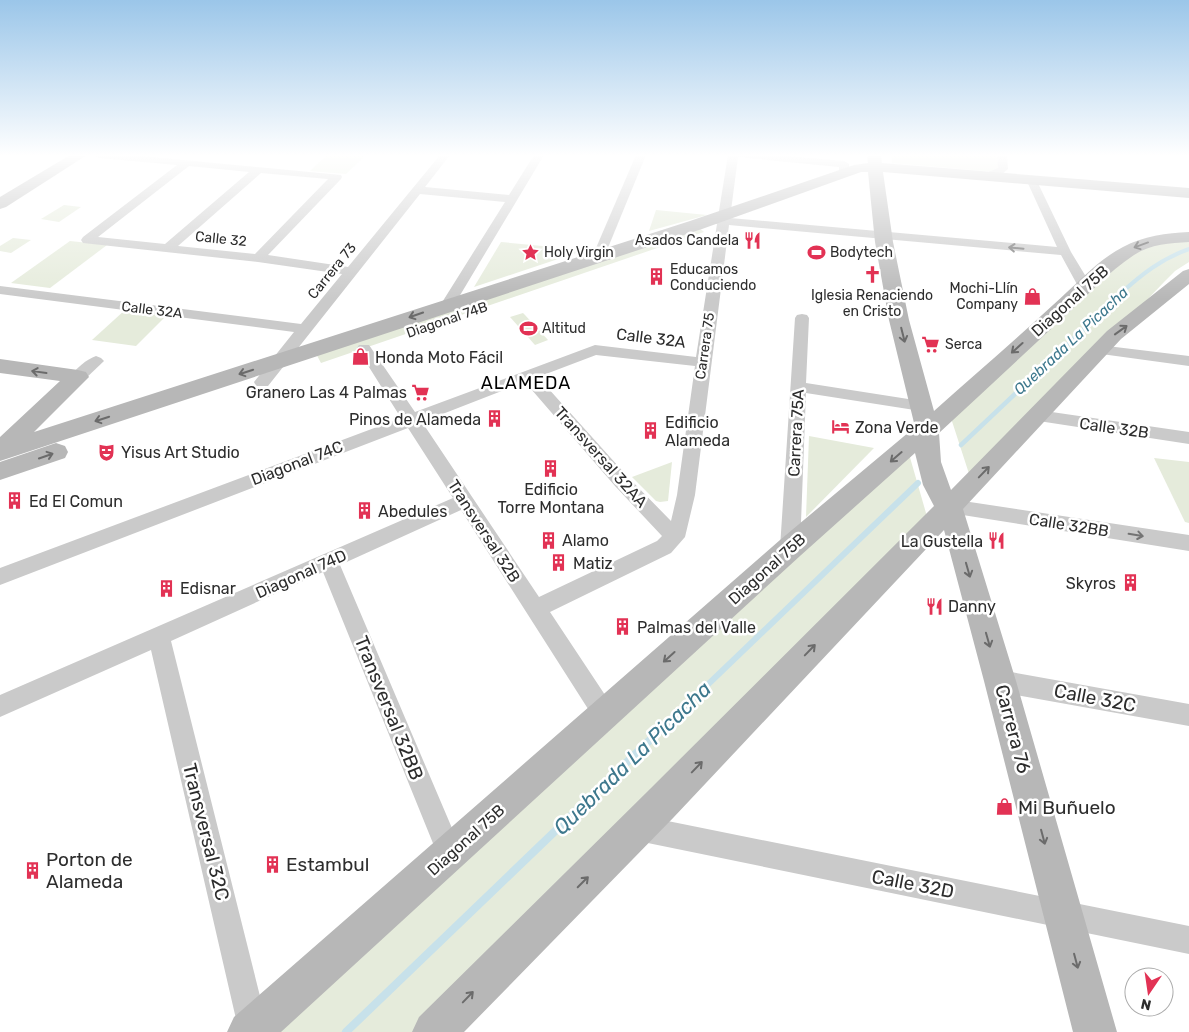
<svg xmlns="http://www.w3.org/2000/svg" width="1189" height="1032" font-family="Rubik,sans-serif">
  <style>
    .green { fill: #e5ebdb }
    .lines { fill: none; stroke-linecap: round; stroke-linejoin: round }
    .stream-far3 { stroke: #c7e1ea; stroke-width: 4 }
    .stream-far2 { stroke: #c7e1ea; stroke-width: 4.5 }
    .stream-far1 { stroke: #c7e1ea; stroke-width: 6 }
    .stream { stroke: #c7e1ea; stroke-width: 8 }
    .street { fill: #cacaca; fill-rule: evenodd }
    .secondary { fill: #b7b7b7; fill-rule: evenodd }
    .oneway { stroke: #6b6b6b }
    .oneway2 { stroke: #747474 }
    .labels { text-anchor: middle; dominant-baseline: central; stroke-width: 5; stroke-linejoin: round; paint-order: stroke }
    .far-street-label { font-size: 14px; fill: #2d2d2d; stroke: #fff }
    .far-poi-label { font-size: 14px; fill: #2d2d2d; stroke: #fff; text-anchor: start }
    .far-water-label { font-size: 15px; font-style: italic; fill: #3d788d; stroke: #fff }
    .street-label { font-size: 16px; fill: #2d2d2d; stroke: #fff }
    .poi-label { font-size: 16px; fill: #2d2d2d; stroke: #fff; text-anchor: start }
    .neighbourhood-label { font-size: 18px; letter-spacing: 1px; fill: #000; stroke: #fff }
    .near-street-label { font-size: 19px; fill: #2d2d2d; stroke: #fff }
    .near-poi-label { font-size: 19px; fill: #2d2d2d; stroke: #fff; text-anchor: start }
    .near-water-label { font-size: 21px; font-style: italic; fill: #3d788d; stroke: #fff }
  </style>
  <rect width="100%" height="100%" fill="#fff"/>
  <g class="green">
    <path d="M 327,155 L 366,155 L 346,174 L 310,171 Z"/>
    <path d="M 891,155 L 995,155 L 1000,168 L 994,171 L 983,171 L 892,163 Z"/>
    <path d="M 64,205 L 81,207 L 59,222 L 41,219 Z"/>
    <path d="M 656,210 L 707,215 L 649,231 Z"/>
    <path d="M 696,225 L 704,232 L 321,363 L 314,350 Z"/>
    <path d="M 1189,237 L 1189,262 L 1175,271 L 1165,281 L 972,483 L 949,412 L 1128,251 Z"/>
    <path d="M 13,238 L 31,240 L 11,253 L 0,251 L 0,246 Z"/>
    <path d="M 70,241 L 107,245 L 50,288 L 11,283 Z"/>
    <path d="M 501,242 L 585,250 L 474,287 Z"/>
    <path d="M 125,310 L 166,316 L 136,346 L 92,340 Z"/>
    <path d="M 523,313 L 525,315 L 548,340 L 535,345 L 510,317 Z"/>
    <path d="M 809,436 L 874,448 L 806,517 Z"/>
    <path d="M 907,447 L 930,527 L 434,1032 L 249,1032 Z"/>
    <path d="M 1154,458 L 1189,462 L 1189,523 L 1185,522 Z"/>
    <path d="M 672,462 L 668,501 L 660,502 L 656,501 L 632,477 Z"/>
  </g>
  <g class="lines">
    <path class="stream-far3" d="M 1120,294 C 1142,274 1161,259 1189,249"/>
    <path class="stream-far2" d="M 961,445 L 1122,293"/>
    <path class="stream-far1" d="M 674,717 L 918,483"/>
    <path class="stream" d="M 346,1032 L 675,716"/>
    <g class="street">
      <path d="M 94,155 L 131,155 L 341,175 L 342,177 L 341,179 L 268,255 L 348,267 L 440,155 L 450,155 L 425,187 L 509,195 L 534,155 L 544,155 L 453,307 L 448,308 L 441,304 L 505,202 L 420,194 L 268,386 L 256,386 L 254,382 L 294,332 L 0,294 L 0,286 L 301,324 L 342,274 L 258,262 L 83,243 L 81,240 L 83,237 L 177,165 L 99,158 ZM 189,166 L 249,172 L 165,244 L 98,237 ZM 261,173 L 328,179 L 255,254 L 178,246 Z"/>
      <path d="M 636,155 L 646,155 L 605,255 L 603,258 L 595,258 L 593,255 Z"/>
      <path d="M 728,155 L 774,155 L 844,161 L 849,164 L 849,172 L 844,175 L 839,172 L 839,167 L 738,157 L 730,218 L 1057,247 L 1026,179 L 1031,176 L 1035,177 L 1071,252 L 1091,285 L 1084,289 L 1079,288 L 1061,255 L 729,225 L 695,495 L 685,537 L 671,553 L 550,612 L 613,707 L 617,715 L 613,723 L 605,726 L 597,723 L 461,510 L 340,565 L 463,854 L 459,863 L 450,867 L 441,863 L 323,572 L 171,641 L 268,1028 L 267,1032 L 239,1032 L 151,650 L 0,717 L 0,695 L 453,498 L 408,428 L 0,585 L 0,568 L 401,418 L 357,348 L 359,345 L 369,345 L 415,412 L 595,345 L 696,357 L 717,224 L 707,223 L 705,220 L 711,216 L 718,217 ZM 596,355 L 695,366 L 677,495 L 671,521 L 627,476 L 538,377 ZM 525,382 L 615,486 L 662,536 L 657,541 L 539,597 L 422,422 Z"/>
      <path d="M 997,155 L 1007,155 L 1008,169 L 1001,175 L 982,177 L 981,175 L 998,168 Z"/>
      <path d="M 802,314 L 807,315 L 809,318 L 806,383 L 921,401 L 927,402 L 929,406 L 927,410 L 921,411 L 806,393 L 800,548 L 797,554 L 790,556 L 783,554 L 780,548 L 795,318 L 797,315 Z"/>
      <path d="M 1099,345 L 1189,356 L 1189,366 L 1094,353 L 1092,350 L 1094,347 Z"/>
      <path d="M 96,356 L 101,358 L 104,361 L 83,381 L 73,381 L 70,377 C 75,369 87,359 96,356 Z"/>
      <path d="M 1038,410 L 1189,432 L 1189,444 L 1032,420 L 1030,416 L 1032,412 Z"/>
      <path d="M 950,499 L 1189,535 L 1189,551 L 950,513 L 943,511 L 941,506 L 943,501 Z"/>
      <path d="M 1000,670 L 1189,704 L 1189,726 L 1000,692 L 992,688 L 989,681 L 992,674 Z"/>
      <path d="M 638,815 L 1189,926 L 1189,954 L 638,841 L 629,837 L 625,828 L 629,819 Z"/>
    </g>
    <g class="secondary">
      <path d="M 70,155 L 87,155 L 6,207 L 0,209 L 0,197 Z"/>
      <path d="M 867,155 L 881,155 L 882,163 L 1189,188 L 1189,198 L 883,172 L 893,242 L 909,320 L 934,411 C 973,376 1014,341 1053,305 C 1076,285 1096,261 1123,247 C 1143,236 1167,233 1189,232 L 1189,242 C 1170,243 1151,244 1134,255 C 1108,272 1088,295 1065,316 C 1023,355 981,394 939,433 L 941,462 L 951,490 L 1107,331 L 1183,271 L 1189,269 L 1189,284 L 1121,339 L 963,509 L 1016,681 L 1117,1032 L 1073,1032 L 984,681 L 944,530 L 674,817 L 464,1032 L 412,1032 L 419,1017 L 648,791 L 934,506 L 923,485 L 915,453 L 800,556 L 281,1032 L 227,1032 L 234,1017 L 780,540 L 915,427 L 889,320 L 875,242 L 868,172 L 861,172 L 702,229 L 0,461 L 0,437 L 60,381 L 0,373 L 0,359 L 78,370 L 86,372 L 89,377 L 34,432 L 690,221 L 854,165 L 868,163 Z"/>
      <path d="M 56,443 L 65,446 L 68,452 L 65,458 L 0,480 L 0,462 Z"/>
    </g>
  </g>
  <defs><path id="oneway-shaft" d="M-6 0H5M1.5-3L5.5 0L1.5 3" fill="none" stroke-width="1.6" stroke-linecap="round" stroke-linejoin="round" transform="scale(1.25)"/></defs>
  <g class="oneway">
    <use href="#oneway-shaft" transform="translate(1141 245) rotate(160)"/>
    <use href="#oneway-shaft" transform="translate(416 315) rotate(161)"/>
    <use href="#oneway-shaft" transform="translate(1121 330) rotate(-36)"/>
    <use href="#oneway-shaft" transform="translate(903 335) rotate(76)"/>
    <use href="#oneway-shaft" transform="translate(1017 348) rotate(138)"/>
    <use href="#oneway-shaft" transform="translate(39 372) rotate(-172)"/>
    <use href="#oneway-shaft" transform="translate(246 372) rotate(162)"/>
    <use href="#oneway-shaft" transform="translate(102 419) rotate(162)"/>
    <use href="#oneway-shaft" transform="translate(46 456) rotate(-19)"/>
    <use href="#oneway-shaft" transform="translate(896 457) rotate(139)"/>
    <use href="#oneway-shaft" transform="translate(984 472) rotate(-46)"/>
    <use href="#oneway-shaft" transform="translate(968 570) rotate(74)"/>
    <use href="#oneway-shaft" transform="translate(988 640) rotate(74)"/>
    <use href="#oneway-shaft" transform="translate(810 650) rotate(-46)"/>
    <use href="#oneway-shaft" transform="translate(669 657) rotate(138)"/>
    <use href="#oneway-shaft" transform="translate(697 767) rotate(-46)"/>
    <use href="#oneway-shaft" transform="translate(1043 837) rotate(75)"/>
    <use href="#oneway-shaft" transform="translate(583 882) rotate(-45)"/>
    <use href="#oneway-shaft" transform="translate(1076 961) rotate(75)"/>
    <use href="#oneway-shaft" transform="translate(468 997) rotate(-46)"/>
  </g>
  <g class="oneway2">
    <use href="#oneway-shaft" transform="translate(1016 248) rotate(-175)"/>
    <use href="#oneway-shaft" transform="translate(1136 535) rotate(9)"/>
  </g>
  <linearGradient id="sky" x2="0" y2="1"><stop stop-color="#9bc6e9"/><stop offset="0.52" stop-color="#fff"/><stop offset="1" stop-color="#fff" stop-opacity="0"/></linearGradient>
  <rect width="1189" height="299" fill="url(#sky)"/>
  <defs>
    <symbol id="restaurant-bare" viewBox="-9 -9 18 18"><path d="M-5-6h1v4h1v-4h1v4h1v-4h1v5L-1.5 .5V6h-2V.5L-5-1ZM5-6V6H3V1.5H1.5Q1.5-4 5-6Z" fill="#e23254" stroke="#fff" stroke-width="2.5" paint-order="stroke"/></symbol>
    <symbol id="sight-bare" viewBox="-9 -9 18 18"><path d="M0-6L1.8-2.2L6-1.7L2.9 1.2L3.7 5.4L0 3.3L-3.7 5.4L-2.9 1.2L-6-1.7L-1.8-2.2Z" fill="#e23254" stroke="#fff" stroke-width="2.5" paint-order="stroke"/></symbol>
    <symbol id="stadium-bare" viewBox="-9 -9 18 18"><path d="M0-5a6.5 5 0 1 0 0 10a6.5 5 0 1 0 0-10ZM-3.5-1.8h7v3.6h-7Z" fill="#e23254" stroke="#fff" stroke-width="2.5" paint-order="stroke"/></symbol>
    <symbol id="church-bare" viewBox="-9 -9 18 18"><path d="M-1.2-6h2.4v3.5h3.3v2.4h-3.3V6h-2.4V-.1h-3.3v-2.4h3.3Z" fill="#e23254" stroke="#fff" stroke-width="2.5" paint-order="stroke"/></symbol>
    <symbol id="building-bare" viewBox="-9 -9 18 18"><path d="M-4-6H4V6H1V3H-1V6H-4ZM-2.5-4.3h1.7v1.8h-1.7ZM.8-4.3h1.7v1.8H.8ZM-2.5-1h1.7V.8h-1.7ZM.8-1h1.7V.8H.8Z" fill="#e23254" stroke="#fff" stroke-width="2.5" paint-order="stroke"/></symbol>
    <symbol id="shop-bare" viewBox="-9 -9 18 18"><path d="M-5-2.5h2.3a2.7 3.5 0 0 1 5.4 0H5L5.5 6h-11ZM-1.5-2.5h3a1.5 2.3 0 0 0-3 0Z" fill="#e23254" stroke="#fff" stroke-width="2.5" paint-order="stroke"/></symbol>
    <symbol id="supermarket-bare" viewBox="-9 -9 18 18"><path d="M-6-5.5h2.5l.6 2H6L4.5 2H-2.5L-4.4-4H-6ZM-1.5 3.2a1.3 1.3 0 1 0 .1 0ZM3 3.2a1.3 1.3 0 1 0 .1 0Z" fill="#e23254" stroke="#fff" stroke-width="2.5" paint-order="stroke"/></symbol>
    <symbol id="hotel-bare" viewBox="-9 -9 18 18"><path d="M-6-4.5h1.5V1H6V5H4.5V3h-9V5H-6ZM-4 0a1.8 1.8 0 1 1 3.6 0ZM.5 0V-2.5h3Q6-2.5 6 0Z" fill="#e23254" stroke="#fff" stroke-width="2.5" paint-order="stroke"/></symbol>
    <symbol id="theatre-bare" viewBox="-9 -9 18 18"><path d="M-5-5.5Q0-4 5-5.5V0Q5 5 0 6Q-5 5-5 0ZM-3.3-2.5H-1v1.5H-3.3ZM1-2.5H3.3v1.5H1ZM-2.8 1Q0 5.5 2.8 1Z" fill="#e23254" stroke="#fff" stroke-width="2.5" paint-order="stroke"/></symbol>
  </defs>
  <g fill-rule="evenodd">
    <use href="#restaurant-bare" x="740" y="228" width="25" height="25"/>
    <use href="#sight-bare" x="518" y="240" width="25" height="25"/>
    <use href="#stadium-bare" x="804" y="240" width="25" height="25"/>
    <use href="#church-bare" x="860" y="262" width="25" height="25"/>
    <use href="#building-bare" x="644" y="264" width="25" height="25"/>
    <use href="#shop-bare" x="1020" y="284" width="25" height="25"/>
    <use href="#stadium-bare" x="516" y="316" width="25" height="25"/>
    <use href="#supermarket-bare" x="918" y="332" width="25" height="25"/>
    <use href="#shop-bare" x="348" y="344" width="25" height="25"/>
    <use href="#supermarket-bare" x="408" y="380" width="25" height="25"/>
    <use href="#building-bare" x="482" y="406" width="25" height="25"/>
    <use href="#hotel-bare" x="828" y="414" width="25" height="25"/>
    <use href="#building-bare" x="638" y="418" width="25" height="25"/>
    <use href="#theatre-bare" x="94" y="440" width="25" height="25"/>
    <use href="#building-bare" x="538" y="456" width="25" height="25"/>
    <use href="#building-bare" x="2" y="488" width="25" height="25"/>
    <use href="#building-bare" x="352" y="498" width="25" height="25"/>
    <use href="#building-bare" x="536" y="528" width="25" height="25"/>
    <use href="#restaurant-bare" x="984" y="528" width="25" height="25"/>
    <use href="#building-bare" x="546" y="550" width="25" height="25"/>
    <use href="#building-bare" x="1118" y="570" width="25" height="25"/>
    <use href="#building-bare" x="154" y="576" width="25" height="25"/>
    <use href="#restaurant-bare" x="922" y="594" width="25" height="25"/>
    <use href="#building-bare" x="610" y="614" width="25" height="25"/>
    <use href="#shop-bare" x="992" y="794" width="25" height="25"/>
    <use href="#building-bare" x="260" y="852" width="25" height="25"/>
    <use href="#building-bare" x="20" y="858" width="25" height="25"/>
  </g>
  <g class="labels">
    <g class="far-street-label">
      <text transform="translate(221 239) rotate(6)">Calle 32</text>
      <text transform="translate(332 271) rotate(-51)">Carrera 73</text>
      <text transform="translate(152 310) rotate(7)">Calle 32A</text>
      <text transform="translate(447 320) rotate(-19)">Diagonal 74B</text>
      <text transform="translate(705 346) rotate(-82)">Carrera 75</text>
    </g>
    <g class="far-poi-label">
      <text x="739" y="240" text-anchor="end">Asados Candela</text>
      <text x="544" y="252">Holy Virgin</text>
      <text x="830" y="252">Bodytech</text>
      <text x="670" y="269">Educamos<tspan x="670" dy="16">Conduciendo</tspan></text>
      <text x="1018" y="288" text-anchor="end">Mochi-Llín<tspan x="1018" dy="16">Company</tspan></text>
      <text x="872" y="295" text-anchor="middle">Iglesia Renaciendo<tspan x="872" dy="16">en Cristo</tspan></text>
      <text x="542" y="328">Altitud</text>
      <text x="945" y="344">Serca</text>
    </g>
    <g class="far-water-label">
      <text transform="translate(1071 341) rotate(-43)">Quebrada La Picacha</text>
    </g>
    <g class="street-label">
      <text transform="translate(1070 301) rotate(-42)">Diagonal 75B</text>
      <text transform="translate(651 338) rotate(7)">Calle 32A</text>
      <text transform="translate(1114 428) rotate(8)">Calle 32B</text>
      <text transform="translate(796 433) rotate(-87)">Carrera 75A</text>
      <text transform="translate(601 457) rotate(48)">Transversal 32AA</text>
      <text transform="translate(297 463) rotate(-21)">Diagonal 74C</text>
      <text transform="translate(1069 525) rotate(9)">Calle 32BB</text>
      <text transform="translate(484 531) rotate(57)">Transversal 32B</text>
      <text transform="translate(767 569) rotate(-42)">Diagonal 75B</text>
      <text transform="translate(301 574) rotate(-24)">Diagonal 74D</text>
      <text transform="translate(466 840) rotate(-42)">Diagonal 75B</text>
    </g>
    <g class="poi-label">
      <text x="375" y="357">Honda Moto Fácil</text>
      <text x="407" y="392" text-anchor="end">Granero Las 4 Palmas</text>
      <text x="481" y="419" text-anchor="end">Pinos de Alameda</text>
      <text x="665" y="422">Edificio<tspan x="665" dy="18">Alameda</tspan></text>
      <text x="855" y="427">Zona Verde</text>
      <text x="121" y="452">Yisus Art Studio</text>
      <text x="551" y="489" text-anchor="middle">Edificio<tspan x="551" dy="18">Torre Montana</tspan></text>
      <text x="29" y="501">Ed El Comun</text>
      <text x="378" y="511">Abedules</text>
      <text x="562" y="540">Alamo</text>
      <text x="983" y="541" text-anchor="end">La Gustella</text>
      <text x="573" y="563">Matiz</text>
      <text x="1116" y="583" text-anchor="end">Skyros</text>
      <text x="180" y="588">Edisnar</text>
      <text x="948" y="606">Danny</text>
      <text x="637" y="627">Palmas del Valle</text>
    </g>
    <g class="neighbourhood-label">
      <text x="526" y="383">ALAMEDA</text>
    </g>
    <g class="near-street-label">
      <text transform="translate(1095 698) rotate(11)">Calle 32C</text>
      <text transform="translate(389 708) rotate(68)">Transversal 32BB</text>
      <text transform="translate(1013 729) rotate(75)">Carrera 76</text>
      <text transform="translate(206 832) rotate(76)">Transversal 32C</text>
      <text transform="translate(913 884) rotate(11)">Calle 32D</text>
    </g>
    <g class="near-poi-label">
      <text x="1018" y="807">Mi Buñuelo</text>
      <text x="46" y="859">Porton de<tspan x="46" dy="22">Alameda</tspan></text>
      <text x="286" y="864">Estambul</text>
    </g>
    <g class="near-water-label">
      <text transform="translate(632 758) rotate(-44)">Quebrada La Picacha</text>
    </g>
  </g>
  <g transform="translate(1149 992) rotate(193)"><circle r="24" fill="#ffffff" stroke="#ababab"/>
  <path d="M0-4L9 19L0 12L-9 19Z" fill="#e23254"/>
  <text y="-8" font-size="14" font-weight="bold" text-anchor="middle" fill="#2d2d2d">N</text>
  </g>
</svg>
